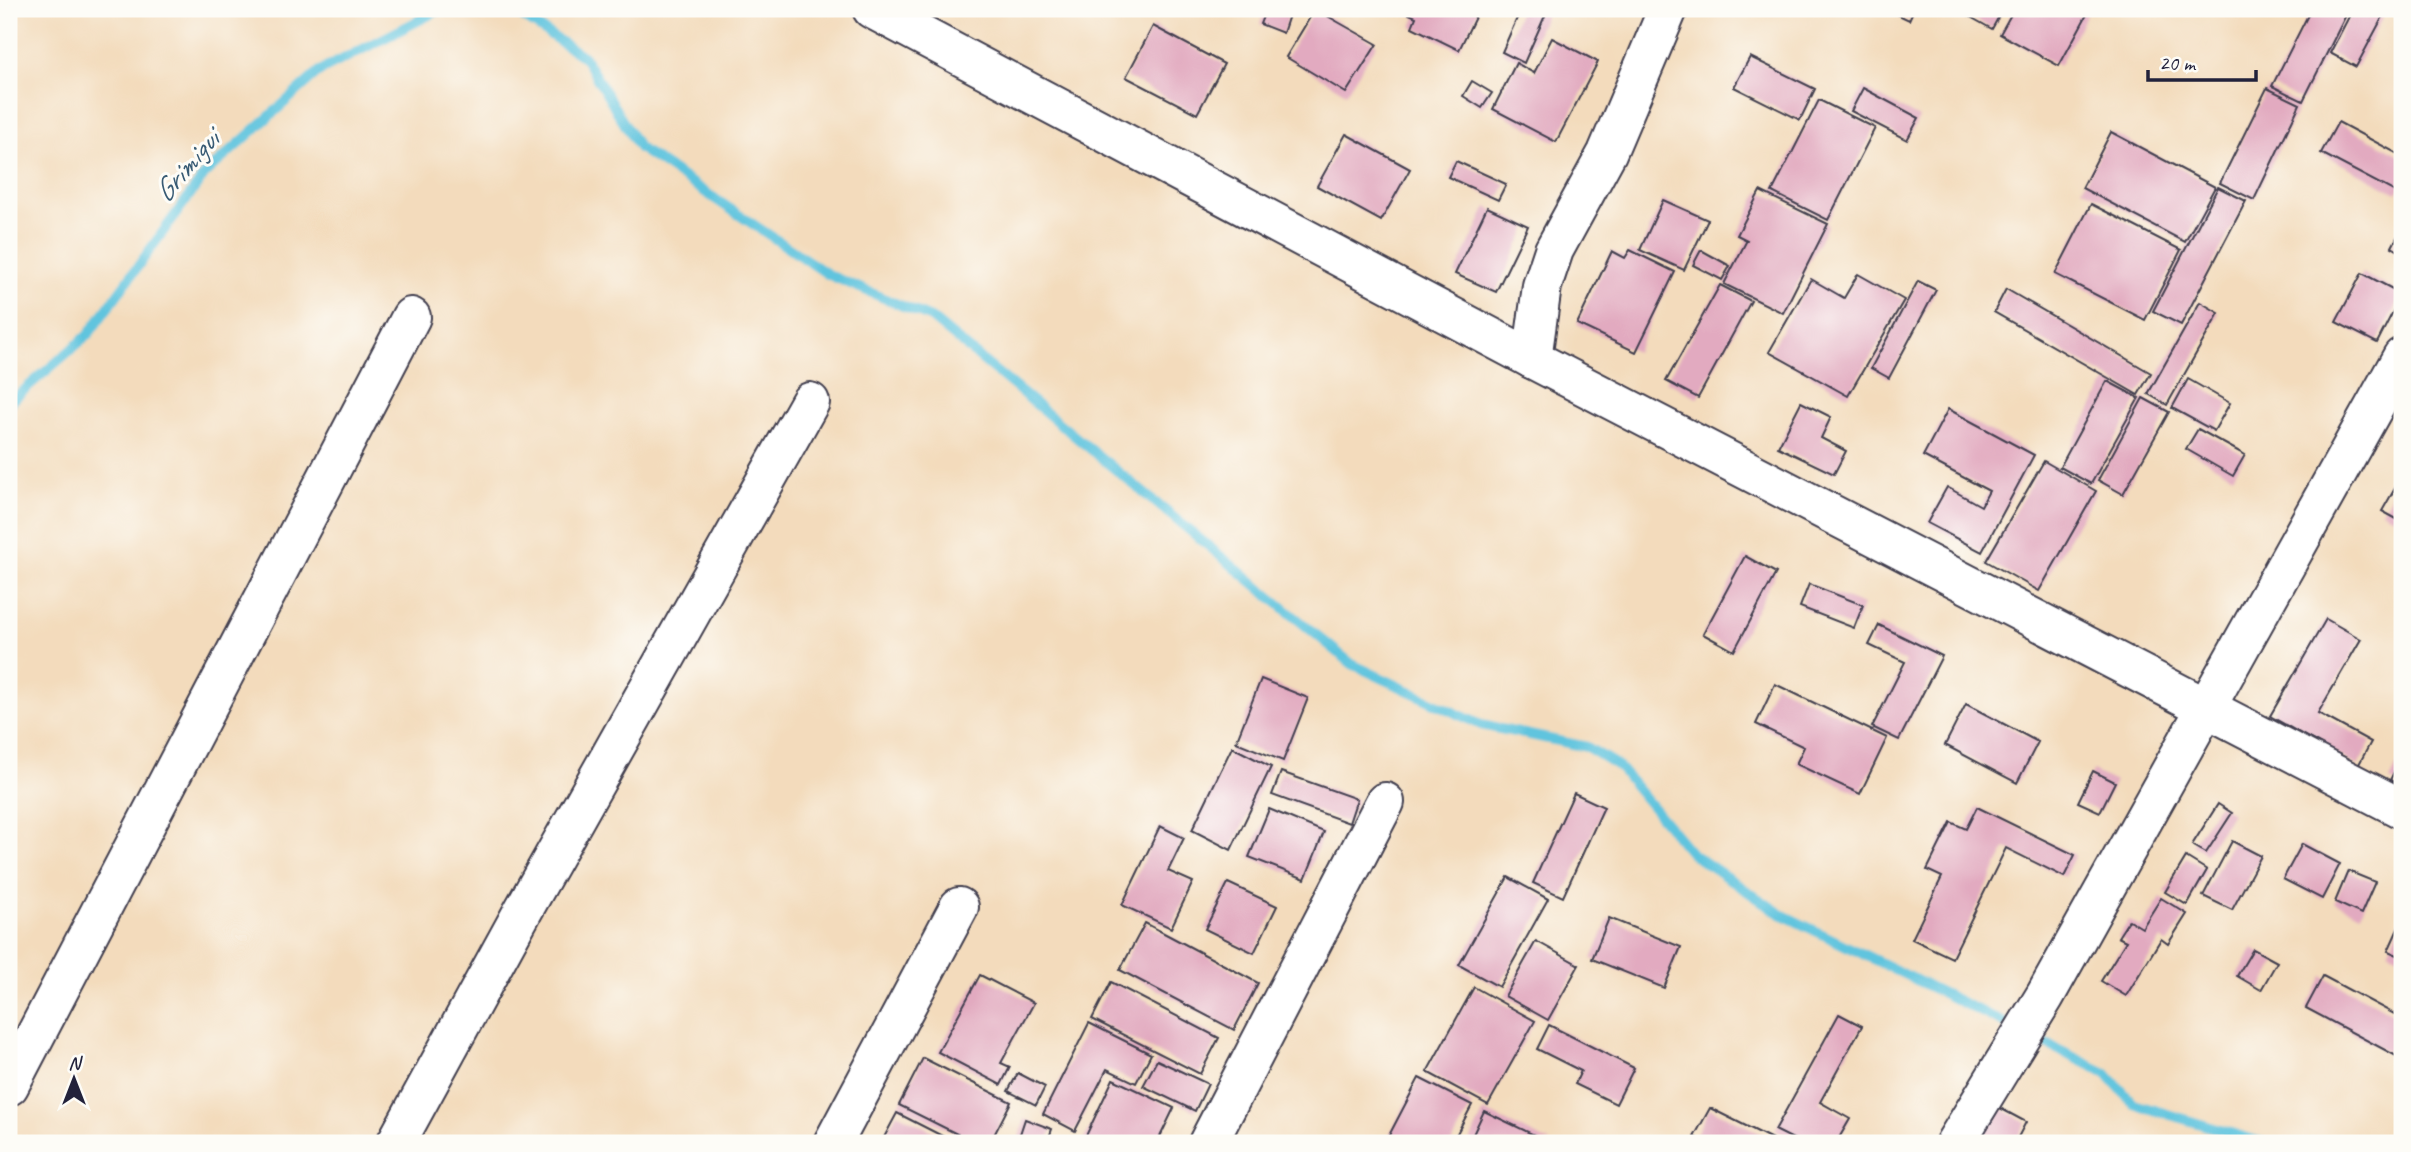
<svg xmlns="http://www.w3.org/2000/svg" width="2411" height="1152" font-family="Caveat,sans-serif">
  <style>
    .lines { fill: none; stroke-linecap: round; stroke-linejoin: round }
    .stream { stroke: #60c4de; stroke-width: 10 }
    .building { fill: #e2aac0 }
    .minor-casing { stroke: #413e4e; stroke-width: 42 }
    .minor { stroke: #fff; stroke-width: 38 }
    .labels { text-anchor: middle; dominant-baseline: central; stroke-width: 6; stroke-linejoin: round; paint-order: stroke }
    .water-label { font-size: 30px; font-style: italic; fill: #385b74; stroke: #fdfcf7 }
  </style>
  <rect width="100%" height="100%" fill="#fdfcf7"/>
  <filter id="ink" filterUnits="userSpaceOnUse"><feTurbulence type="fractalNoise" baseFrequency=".0143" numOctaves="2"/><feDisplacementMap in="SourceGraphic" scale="14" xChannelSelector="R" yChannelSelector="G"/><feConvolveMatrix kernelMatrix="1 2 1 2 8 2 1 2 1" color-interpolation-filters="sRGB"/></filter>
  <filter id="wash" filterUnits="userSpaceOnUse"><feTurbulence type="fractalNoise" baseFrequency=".00686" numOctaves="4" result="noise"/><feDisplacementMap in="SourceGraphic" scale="28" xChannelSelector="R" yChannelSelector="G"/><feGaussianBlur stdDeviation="1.57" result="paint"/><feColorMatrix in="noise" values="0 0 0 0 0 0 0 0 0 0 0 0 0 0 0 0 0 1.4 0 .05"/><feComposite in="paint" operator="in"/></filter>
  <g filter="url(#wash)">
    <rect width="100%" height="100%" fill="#f3dbbc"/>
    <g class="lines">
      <g class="stream">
        <path d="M 511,9 L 584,57 L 639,148 L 829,275 L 931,318 L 1352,664 L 1481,725 L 1587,747 L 1618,766 L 1691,853 L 1781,914 L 2106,1073 L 2134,1104 L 2264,1143"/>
        <path d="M 9,403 L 88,335 L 205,174 L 320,71 L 441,9"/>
      </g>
    </g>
    <g id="blocks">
      <g class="building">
        <path d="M 1266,9 L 1291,9 L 1283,33 L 1260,24 Z"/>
        <path d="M 1315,9 L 1377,44 L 1346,93 L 1286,57 Z"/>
        <path d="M 1407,9 L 1479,9 L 1459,50 L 1412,27 L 1416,17 L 1405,12 Z"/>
        <path d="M 1521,9 L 1548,9 L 1524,63 L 1502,52 Z"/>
        <path d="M 1886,9 L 1914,9 L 1909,20 Z"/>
        <path d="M 1956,9 L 2003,9 L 1992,29 Z"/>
        <path d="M 2014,9 L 2090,9 L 2059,66 L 2000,34 Z"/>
        <path d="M 2311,9 L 2349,9 L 2303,101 L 2272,86 Z"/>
        <path d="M 2353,9 L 2387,9 L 2356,67 L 2330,53 Z"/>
        <path d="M 1153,26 L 1224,64 L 1197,114 L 1126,77 Z"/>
        <path d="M 1552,38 L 1598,62 L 1556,142 L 1493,109 L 1516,63 L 1534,73 Z"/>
        <path d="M 1750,57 L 1815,89 L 1800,120 L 1734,87 Z"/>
        <path d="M 1472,81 L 1492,93 L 1482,108 L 1463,96 Z"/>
        <path d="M 1863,88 L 1919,118 L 1907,140 L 1851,111 Z"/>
        <path d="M 2267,88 L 2300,104 L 2254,200 L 2220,183 Z"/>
        <path d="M 1819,100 L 1875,128 L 1828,220 L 1772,192 Z"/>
        <path d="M 2338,122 L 2402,156 L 2402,184 L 2397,193 L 2321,153 Z"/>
        <path d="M 2111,132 L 2215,187 L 2185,242 L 2082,188 Z"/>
        <path d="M 1346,134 L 1410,169 L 1381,221 L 1317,186 Z"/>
        <path d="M 1456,161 L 1506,184 L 1498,200 L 1448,177 Z"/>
        <path d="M 2218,187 L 2246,201 L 2181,325 L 2153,311 Z"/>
        <path d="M 1760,191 L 1828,224 L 1783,313 L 1724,284 L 1747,240 L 1737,235 Z"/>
        <path d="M 1663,200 L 1708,220 L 1684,270 L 1640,250 Z"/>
        <path d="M 2091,204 L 2181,250 L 2145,320 L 2055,274 Z"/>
        <path d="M 1487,207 L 1528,226 L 1496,292 L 1455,274 Z"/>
        <path d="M 2402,228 L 2402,253 L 2392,247 Z"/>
        <path d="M 1630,250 L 1675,272 L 1636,352 L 1577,324 L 1612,251 L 1625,258 Z"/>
        <path d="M 1701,250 L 1730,266 L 1722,280 L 1693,265 Z"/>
        <path d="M 2362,273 L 2402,294 L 2377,343 L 2336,322 Z"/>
        <path d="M 1858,274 L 1904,300 L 1848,396 L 1769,352 L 1811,279 L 1844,298 Z"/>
        <path d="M 1918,281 L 1936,290 L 1889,378 L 1871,368 Z"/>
        <path d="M 1720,285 L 1751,301 L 1698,398 L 1666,381 Z"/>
        <path d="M 2006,289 L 2151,373 L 2138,395 L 1994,312 Z"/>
        <path d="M 2200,302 L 2219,313 L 2167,405 L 2148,394 Z"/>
        <path d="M 2188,379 L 2230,403 L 2214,431 L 2172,408 Z"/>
        <path d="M 2107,381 L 2139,398 L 2091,484 L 2060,467 Z"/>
        <path d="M 2143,398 L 2169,412 L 2123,494 L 2098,480 Z"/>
        <path d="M 1801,402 L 1831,417 L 1821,438 L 1846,451 L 1834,474 L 1778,447 Z"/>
        <path d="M 1948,409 L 2034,455 L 1982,552 L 1927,523 L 1947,487 L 1981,506 L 1989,491 L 1923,456 Z"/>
        <path d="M 2198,429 L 2245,455 L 2233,476 L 2186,449 Z"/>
        <path d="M 2044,461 L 2096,491 L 2039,591 L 1986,561 Z"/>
        <path d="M 2402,476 L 2402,522 L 2382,511 Z"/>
        <path d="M 1745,556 L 1776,573 L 1734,651 L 1703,634 Z"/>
        <path d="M 1809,584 L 1863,605 L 1854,628 L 1800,607 Z"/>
        <path d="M 2326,619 L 2361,639 L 2318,713 L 2371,742 L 2358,766 L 2270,716 Z"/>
        <path d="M 1879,625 L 1942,656 L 1899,740 L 1872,727 L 1905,662 L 1869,645 Z"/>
        <path d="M 1261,679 L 1308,698 L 1283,761 L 1236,742 Z"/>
        <path d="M 1775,684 L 1887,738 L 1860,794 L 1796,764 L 1804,747 L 1756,724 Z"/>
        <path d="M 1966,704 L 2038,742 L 2017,783 L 1945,745 Z"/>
        <path d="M 1232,747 L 1271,767 L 1231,850 L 1192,830 Z"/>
        <path d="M 2402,756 L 2402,786 L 2390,780 Z"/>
        <path d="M 2093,771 L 2115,782 L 2100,812 L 2078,802 Z"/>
        <path d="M 1281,772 L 1357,799 L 1349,823 L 1272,795 Z"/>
        <path d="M 1574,793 L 1604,807 L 1563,897 L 1533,883 Z"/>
        <path d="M 2218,804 L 2232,813 L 2206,853 L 2192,845 Z"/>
        <path d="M 1977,807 L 2075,855 L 2064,877 L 2006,848 L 1952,958 L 1912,939 L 1942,877 L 1927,870 L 1951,822 L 1966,829 Z"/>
        <path d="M 1269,809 L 1324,832 L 1305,879 L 1249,857 Z"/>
        <path d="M 1160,826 L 1184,838 L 1168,871 L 1193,882 L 1171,928 L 1122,905 Z"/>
        <path d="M 2232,841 L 2261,856 L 2232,910 L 2203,896 Z"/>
        <path d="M 2302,844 L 2340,864 L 2322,899 L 2283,879 Z"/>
        <path d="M 2186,857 L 2207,870 L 2187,905 L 2165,892 Z"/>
        <path d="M 2348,871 L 2375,882 L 2361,914 L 2335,902 Z"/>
        <path d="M 1508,877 L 1548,899 L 1499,987 L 1459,965 Z"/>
        <path d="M 1228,883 L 1277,906 L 1254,953 L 1205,929 Z"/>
        <path d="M 2161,898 L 2187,914 L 2168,944 L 2161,939 L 2126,996 L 2101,981 L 2126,941 L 2118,937 L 2129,920 L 2142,928 Z"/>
        <path d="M 1609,918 L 1681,947 L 1664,988 L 1592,959 Z"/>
        <path d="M 2402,920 L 2402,957 L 2388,951 Z"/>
        <path d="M 1145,923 L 1258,983 L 1234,1030 L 1120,970 Z"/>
        <path d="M 1536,941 L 1579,965 L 1548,1020 L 1505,996 Z"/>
        <path d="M 2253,949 L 2277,962 L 2261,990 L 2237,976 Z"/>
        <path d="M 980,975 L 1034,1003 L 1001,1063 L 1010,1067 L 1001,1085 L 938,1052 Z"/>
        <path d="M 2323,976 L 2402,1018 L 2402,1059 L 2306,1008 Z"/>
        <path d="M 1111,982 L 1219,1038 L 1200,1074 L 1092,1019 Z"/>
        <path d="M 1474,987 L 1535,1021 L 1488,1105 L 1427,1072 Z"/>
        <path d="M 1839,1014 L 1862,1026 L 1820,1102 L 1850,1119 L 1836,1143 L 1801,1143 L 1775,1130 Z"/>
        <path d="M 1089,1023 L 1151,1054 L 1136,1083 L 1107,1069 L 1075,1131 L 1043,1114 Z"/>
        <path d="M 1549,1025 L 1634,1068 L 1616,1104 L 1575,1084 L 1581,1071 L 1537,1049 Z"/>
        <path d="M 923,1058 L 1011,1102 L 990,1143 L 975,1143 L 899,1105 Z"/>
        <path d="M 1157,1060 L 1208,1084 L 1195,1111 L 1143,1086 Z"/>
        <path d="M 1018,1073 L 1045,1087 L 1036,1105 L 1008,1091 Z"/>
        <path d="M 1419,1078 L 1472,1105 L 1452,1143 L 1385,1143 Z"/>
        <path d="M 1113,1079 L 1174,1108 L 1157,1143 L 1083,1142 Z"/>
        <path d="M 1998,1107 L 2026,1122 L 2015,1143 L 1978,1143 Z"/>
        <path d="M 1710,1108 L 1780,1143 L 1706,1143 L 1694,1137 Z"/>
        <path d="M 1484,1111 L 1551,1143 L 1469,1143 Z"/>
        <path d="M 897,1113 L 956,1143 L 881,1143 Z"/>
        <path d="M 1025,1119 L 1052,1129 L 1047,1143 L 1017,1143 Z"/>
      </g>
    </g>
  </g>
  <g filter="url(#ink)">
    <use href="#blocks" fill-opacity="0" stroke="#413e4e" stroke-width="2"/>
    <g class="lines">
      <defs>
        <g id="minor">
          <path d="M 872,9 L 1532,359 L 2402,809"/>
          <path d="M 1532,359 L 1542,286 L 1554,250 L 1607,153 L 1668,9"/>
          <path d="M 9,1086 L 411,317"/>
          <path d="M 396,1143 L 524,909 L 810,402"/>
          <path d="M 833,1143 L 959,907"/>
          <path d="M 1208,1143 L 1385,802"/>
          <path d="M 1955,1143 L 2045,996 L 2402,357"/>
        </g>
      </defs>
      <use href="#minor" class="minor-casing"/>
      <use href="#minor" class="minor"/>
    </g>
  </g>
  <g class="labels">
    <g class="water-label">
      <text transform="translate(186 166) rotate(-49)">Grimigui</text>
    </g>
  </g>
  <rect width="2411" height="1152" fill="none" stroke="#fdfcf7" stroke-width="35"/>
  <g transform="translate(74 1079)" stroke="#fdfcf7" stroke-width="5" paint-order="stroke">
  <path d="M0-5L12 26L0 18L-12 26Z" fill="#22223b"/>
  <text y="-10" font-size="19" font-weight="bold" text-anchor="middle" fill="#22223b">N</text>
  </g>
  <path d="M2148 70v10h108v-10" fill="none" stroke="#22223b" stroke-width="3.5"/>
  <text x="2159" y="70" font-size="21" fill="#22223b" stroke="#fdfcf7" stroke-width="5" paint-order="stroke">20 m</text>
</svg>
